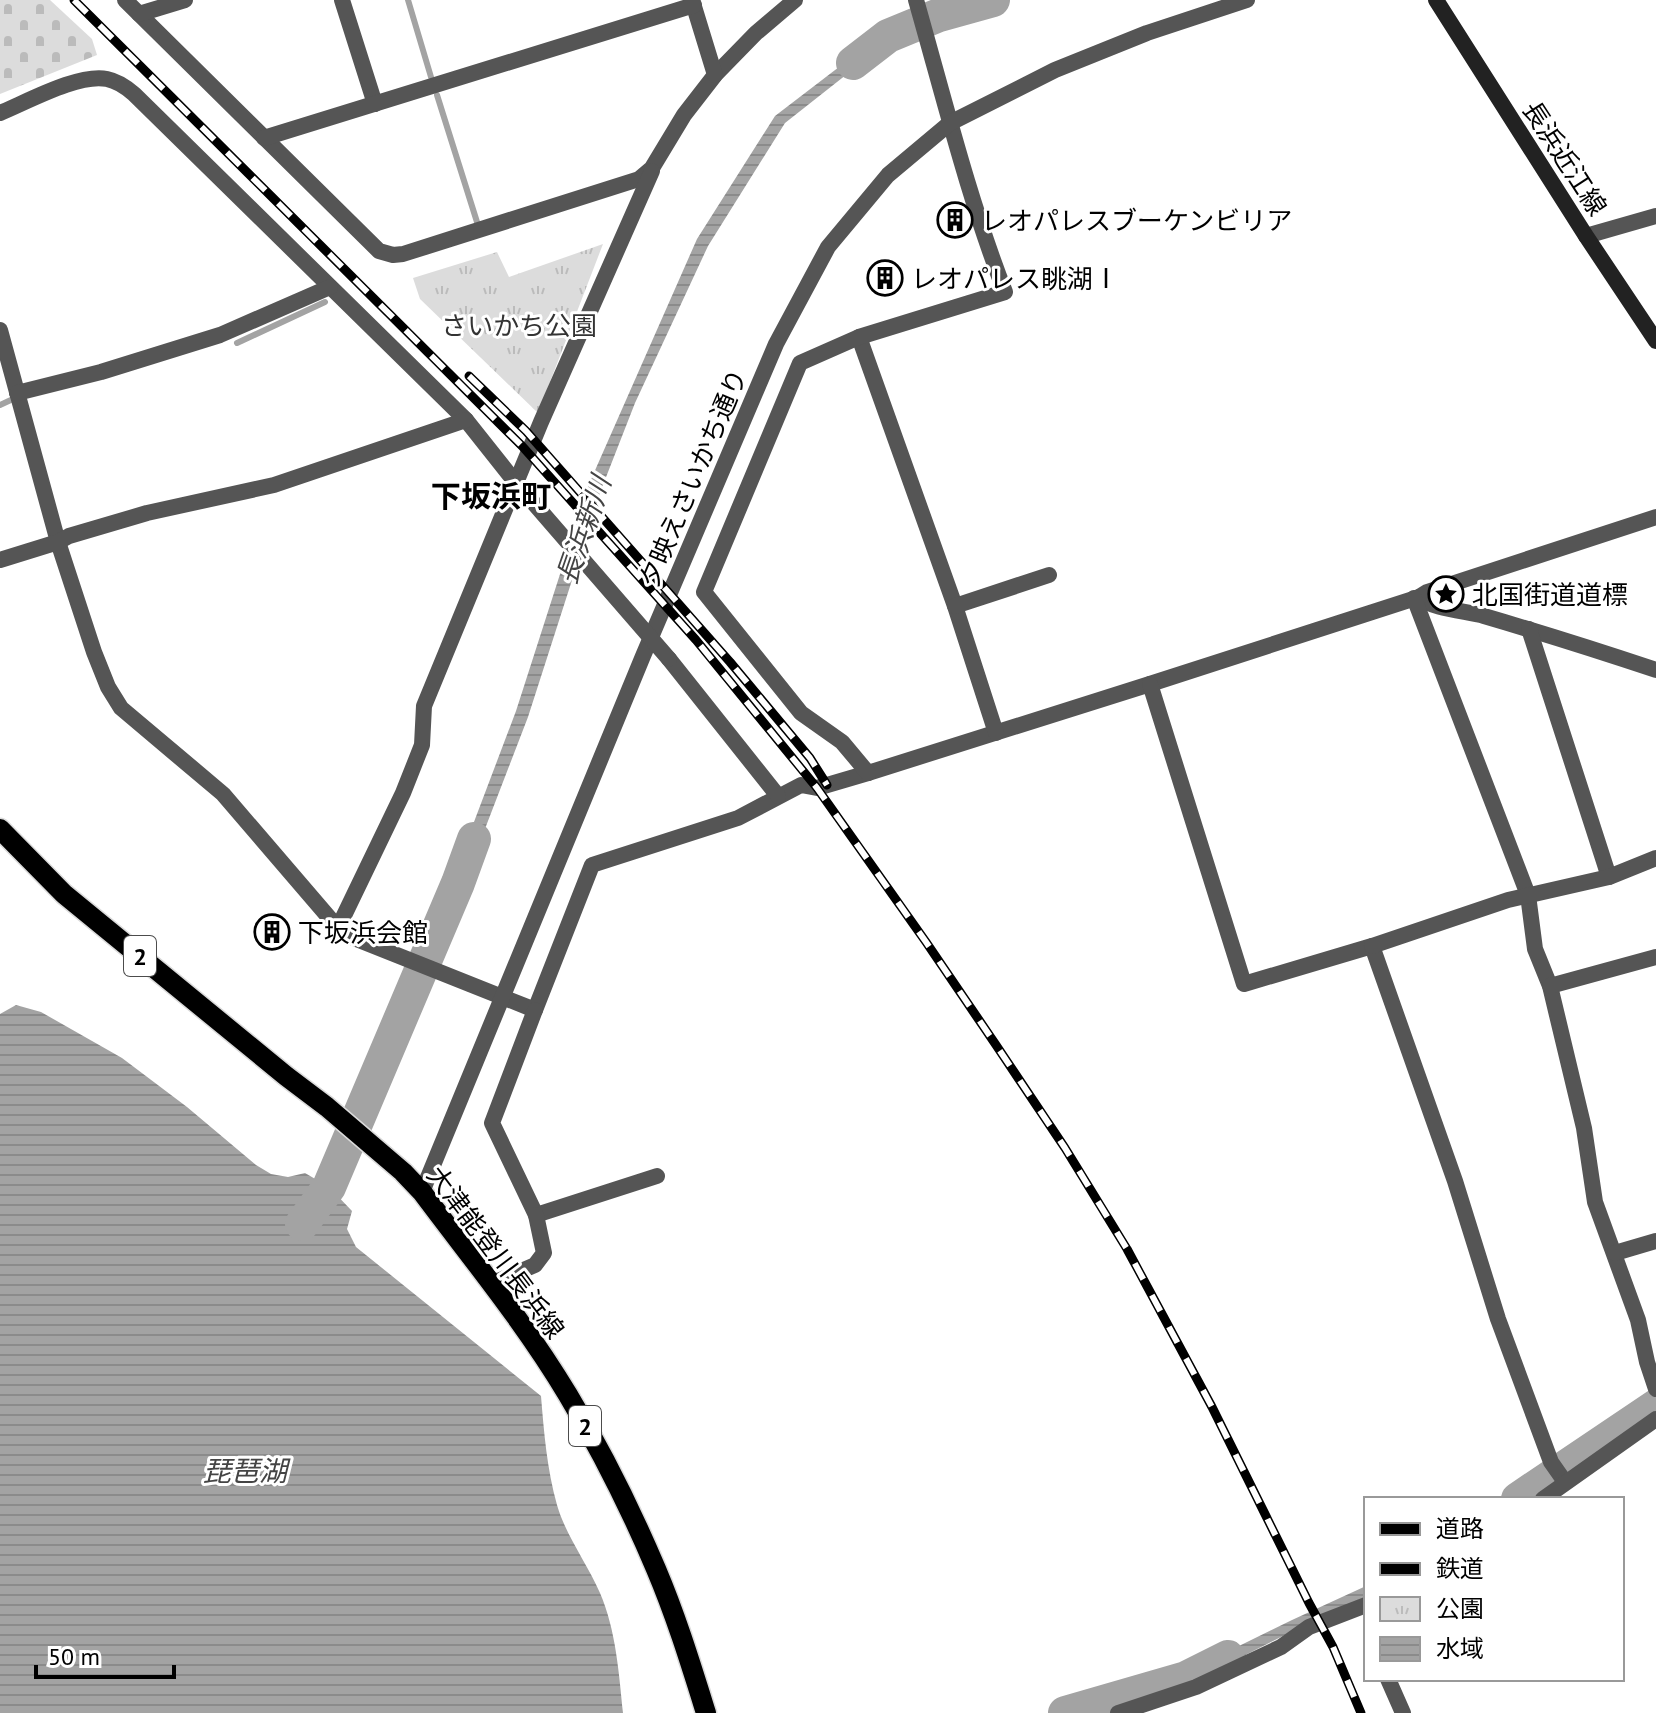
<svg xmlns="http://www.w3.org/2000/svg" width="1656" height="1713" font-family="'PT Sans','Noto Sans JP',sans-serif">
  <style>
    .cemetery { fill: url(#cemetery-stones) }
    .park { fill: url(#park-tufts) }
    .water { fill: url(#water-rules) }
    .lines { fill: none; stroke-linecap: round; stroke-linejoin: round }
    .stream { stroke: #a3a3a3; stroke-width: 6 }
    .river { stroke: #a3a3a3; stroke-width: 34 }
    .primary-casing { stroke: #dbdbdb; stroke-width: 23 }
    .minor { stroke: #555; stroke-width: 16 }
    .tertiary { stroke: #555; stroke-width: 16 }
    .secondary { stroke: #222; stroke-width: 16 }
    .primary { stroke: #000; stroke-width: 20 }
    .rail-casing { stroke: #000; stroke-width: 9 }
    .rail { stroke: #fff; stroke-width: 6; stroke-dasharray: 18; stroke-linecap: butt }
    .minor-bridge { stroke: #555; stroke-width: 16 }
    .labels { text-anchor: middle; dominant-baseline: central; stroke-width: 6; stroke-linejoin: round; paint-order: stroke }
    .shield { fill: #fff; stroke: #4c4c4c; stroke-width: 2 }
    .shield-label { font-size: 24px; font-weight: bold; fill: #000 }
    .street-label { font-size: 26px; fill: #000; stroke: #fff }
    .poi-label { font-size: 26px; fill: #000; stroke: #fff; text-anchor: start }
    .park-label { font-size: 26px; fill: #333; stroke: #fff }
    .water-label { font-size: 28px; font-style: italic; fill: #444; stroke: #fff }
    .quarter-label { font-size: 30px; font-weight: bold; fill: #000; stroke: #fff }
  </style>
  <defs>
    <pattern id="cemetery-stones" width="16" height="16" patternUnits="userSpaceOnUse" patternTransform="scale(2)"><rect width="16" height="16" fill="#dcdcdc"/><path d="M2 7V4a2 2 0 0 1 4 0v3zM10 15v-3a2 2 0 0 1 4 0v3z" fill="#bbb"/></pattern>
    <pattern id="park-tufts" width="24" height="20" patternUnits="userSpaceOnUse" patternTransform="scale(2)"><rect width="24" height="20" fill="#dcdcdc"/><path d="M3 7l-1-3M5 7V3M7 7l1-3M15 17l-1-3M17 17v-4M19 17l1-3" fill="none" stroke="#bbb"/></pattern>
    <pattern id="water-rules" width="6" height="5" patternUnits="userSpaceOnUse" patternTransform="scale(2)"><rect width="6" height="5" fill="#a3a3a3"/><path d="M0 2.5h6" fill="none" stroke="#8b8b8b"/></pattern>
  </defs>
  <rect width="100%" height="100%" fill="#fff"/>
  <path class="cemetery" d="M 0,0 L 50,0 L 92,39 L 97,55 L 0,94 Z"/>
  <path class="park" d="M 603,244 L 538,413 L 420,299 L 413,278 L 497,252 L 509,277 Z"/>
  <g class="water">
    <path d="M 886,31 L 889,41 L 785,123 L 708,246 L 635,403 L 601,490 L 528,717 L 463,886 L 452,880 L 516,711 L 589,484 L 697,239 L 775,116 Z"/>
    <path d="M 16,1005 L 41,1012 L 122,1058 L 187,1107 L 256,1165 L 271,1174 L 288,1177 L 305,1173 L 329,1187 L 352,1211 L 347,1229 L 356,1247 L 541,1396 C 544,1433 547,1469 557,1505 C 566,1536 587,1563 600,1593 C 616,1630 619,1674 623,1713 L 0,1713 L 0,1014 Z"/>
    <path d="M 1366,1586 L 1366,1599 L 1295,1630 L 1188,1684 L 1184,1673 L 1292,1620 Z"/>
  </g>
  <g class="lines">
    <g class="stream">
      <path d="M 408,0 L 431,77"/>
      <path d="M 437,95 L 477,222"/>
      <path d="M 237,343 L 325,302"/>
      <path d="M 0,405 L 13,399"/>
    </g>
    <g class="river">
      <path d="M 853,63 L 888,36 L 939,15 L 993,0"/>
      <path d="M 302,1224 L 329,1187 L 458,883 L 474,839"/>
      <path d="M 1518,1499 L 1656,1406"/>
      <path d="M 1065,1713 L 1186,1678 L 1228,1657"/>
    </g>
    <defs>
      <path id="primary" d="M 0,829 L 64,894 L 286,1076 L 327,1107 L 403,1172 L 422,1192 C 472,1259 525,1323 568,1395 C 601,1450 631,1510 656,1569 C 676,1616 691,1665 706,1713"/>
    </defs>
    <use href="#primary" class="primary-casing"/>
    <g class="minor">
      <path d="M 125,0 L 379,251 L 393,255 L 403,254 L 639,179 L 652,168 L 684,115 L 715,75 L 756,33 L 795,0"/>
      <path d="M 342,0 L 375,104"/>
      <path d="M 692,0 L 715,75"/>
      <path d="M 139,14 L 185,0"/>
      <path d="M 0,113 C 27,102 79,73 107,79 C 117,81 126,87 134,94 L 466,420 L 512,478"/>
      <path d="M 264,138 L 694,5"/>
      <path d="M 1586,236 L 1656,216"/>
      <path d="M 0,330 L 58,542 L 94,652 L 108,687 L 121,708 L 223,794 L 338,928 L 349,936 L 535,1010 L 592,865 L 738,818 L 801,785 L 817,788 L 868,773 L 1150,684 L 1419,597 C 1432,609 1466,611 1484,616 C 1542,633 1599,651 1656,670"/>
      <path d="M 859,337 L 955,606 L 996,733"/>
      <path d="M 17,393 L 101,372 L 220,335 L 330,287"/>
      <path d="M 0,560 L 58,542 L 69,536 L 147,513 L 274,485 L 466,420"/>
      <path d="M 1419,597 L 1427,592 L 1656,517"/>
      <path d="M 1414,598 L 1528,895 L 1535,949 L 1550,986 L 1584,1128 L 1595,1202 L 1638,1320 L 1647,1362 L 1656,1389"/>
      <path d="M 955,606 L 1049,575"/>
      <path d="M 1529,629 L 1609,877"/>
      <path d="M 669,659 L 778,796"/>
      <path d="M 1150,684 L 1244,984 L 1372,946 L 1455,1181 L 1498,1319 L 1551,1462 L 1565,1482"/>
      <path d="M 868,773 L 842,742 L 801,713 L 704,592 L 800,363 L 859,337 L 1005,292 C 968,197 944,98 916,0"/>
      <path d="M 338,928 L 403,793 L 422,745 L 424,706 L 541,422 L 652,171"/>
      <path d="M 1372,946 L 1508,900 L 1609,877 L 1656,858"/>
      <path d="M 1550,986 L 1656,957"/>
      <path d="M 535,1010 L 492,1123 L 536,1215 L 657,1176"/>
      <path d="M 1615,1253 L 1656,1241"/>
      <path d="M 491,1284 L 535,1265 L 544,1253 L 536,1215"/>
      <path d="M 1543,1499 L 1656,1419"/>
      <path d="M 1388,1679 L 1403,1713"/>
      <path d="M 1118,1713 L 1196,1687 L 1281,1647 L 1309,1627 L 1366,1605"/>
    </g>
    <path class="tertiary" d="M 422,1192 L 643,656 L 776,344 L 828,247 L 888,175 L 950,123 L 1055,70 L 1147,33 L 1247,0"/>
    <path class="secondary" d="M 1436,0 L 1586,236 L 1656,341"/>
    <use href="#primary" class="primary"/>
    <defs>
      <g id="rail">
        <path d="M 74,0 L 522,446 L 696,640 L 817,788 L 926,942 L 996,1045 L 1065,1148 L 1127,1249 L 1212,1407 L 1309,1603 L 1333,1647 L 1361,1713"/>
        <path d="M 469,376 L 526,431 L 730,662 L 810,758 L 827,785"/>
      </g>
    </defs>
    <use href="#rail" class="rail-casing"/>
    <use href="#rail" class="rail"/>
    <path class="minor-bridge" d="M 512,478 L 669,659"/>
  </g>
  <defs>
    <symbol id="building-ring" viewBox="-11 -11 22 22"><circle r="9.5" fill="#fff" stroke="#000" stroke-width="1.5"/><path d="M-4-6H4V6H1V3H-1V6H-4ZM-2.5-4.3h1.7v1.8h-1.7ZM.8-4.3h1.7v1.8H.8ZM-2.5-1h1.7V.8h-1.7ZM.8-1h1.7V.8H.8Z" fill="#000"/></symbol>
    <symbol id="sight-ring" viewBox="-11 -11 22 22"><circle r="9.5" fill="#fff" stroke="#000" stroke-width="1.5"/><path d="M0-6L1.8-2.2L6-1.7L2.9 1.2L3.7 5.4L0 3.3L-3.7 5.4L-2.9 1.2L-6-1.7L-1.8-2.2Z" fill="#000"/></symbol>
  </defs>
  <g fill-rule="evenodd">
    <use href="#building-ring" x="935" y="200" width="40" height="40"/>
    <use href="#building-ring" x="865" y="258" width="40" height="40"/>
    <use href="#sight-ring" x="1426" y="574" width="40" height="40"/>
    <use href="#building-ring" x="252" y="912" width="40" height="40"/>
  </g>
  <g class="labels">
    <g class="shield">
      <rect x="124" y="936" width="32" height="40" rx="6"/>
      <rect x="569" y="1406" width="32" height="40" rx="6"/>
    </g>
    <g class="shield-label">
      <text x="140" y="956">2</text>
      <text x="585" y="1426">2</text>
    </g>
    <g class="street-label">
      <text transform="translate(1565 158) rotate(57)">長浜近江線</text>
      <text transform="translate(693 478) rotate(-67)">夕映えさいかち通り</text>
      <text transform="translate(496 1252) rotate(53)">大津能登川長浜線</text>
    </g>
    <g class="poi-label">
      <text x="981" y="220">レオパレスブーケンビリア</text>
      <text x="911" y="278">レオパレス眺湖Ⅰ</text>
      <text x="1472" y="594">北国街道道標</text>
      <text x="298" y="932">下坂浜会館</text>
    </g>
    <g class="park-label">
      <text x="519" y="325">さいかち公園</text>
    </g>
    <g class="water-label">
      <text transform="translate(583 530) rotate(-71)">長浜新川</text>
      <text x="245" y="1470">琵琶湖</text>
    </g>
    <g class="quarter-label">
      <text x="491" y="495">下坂浜町</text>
    </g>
  </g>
  <rect x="1364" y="1497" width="260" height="184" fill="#ffffff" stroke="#999999" stroke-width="2"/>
  <rect x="1380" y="1523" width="40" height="12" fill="#000000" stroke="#999999" stroke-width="2"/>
  <text x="1436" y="1537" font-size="24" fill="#000000">道路</text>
  <rect x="1380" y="1563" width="40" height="12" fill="#000000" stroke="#999999" stroke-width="2"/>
  <text x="1436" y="1577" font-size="24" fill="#000000">鉄道</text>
  <rect x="1380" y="1597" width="40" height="24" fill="url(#park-tufts)" stroke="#999999" stroke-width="2"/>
  <text x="1436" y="1617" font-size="24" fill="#000000">公園</text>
  <rect x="1380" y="1637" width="40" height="24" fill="url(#water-rules)" stroke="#999999" stroke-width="2"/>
  <text x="1436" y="1657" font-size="24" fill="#000000">水域</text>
  <path d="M36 1665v12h138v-12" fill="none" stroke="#000000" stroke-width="4"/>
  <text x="48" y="1665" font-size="24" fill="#000000" stroke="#ffffff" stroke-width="6" paint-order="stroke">50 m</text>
</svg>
